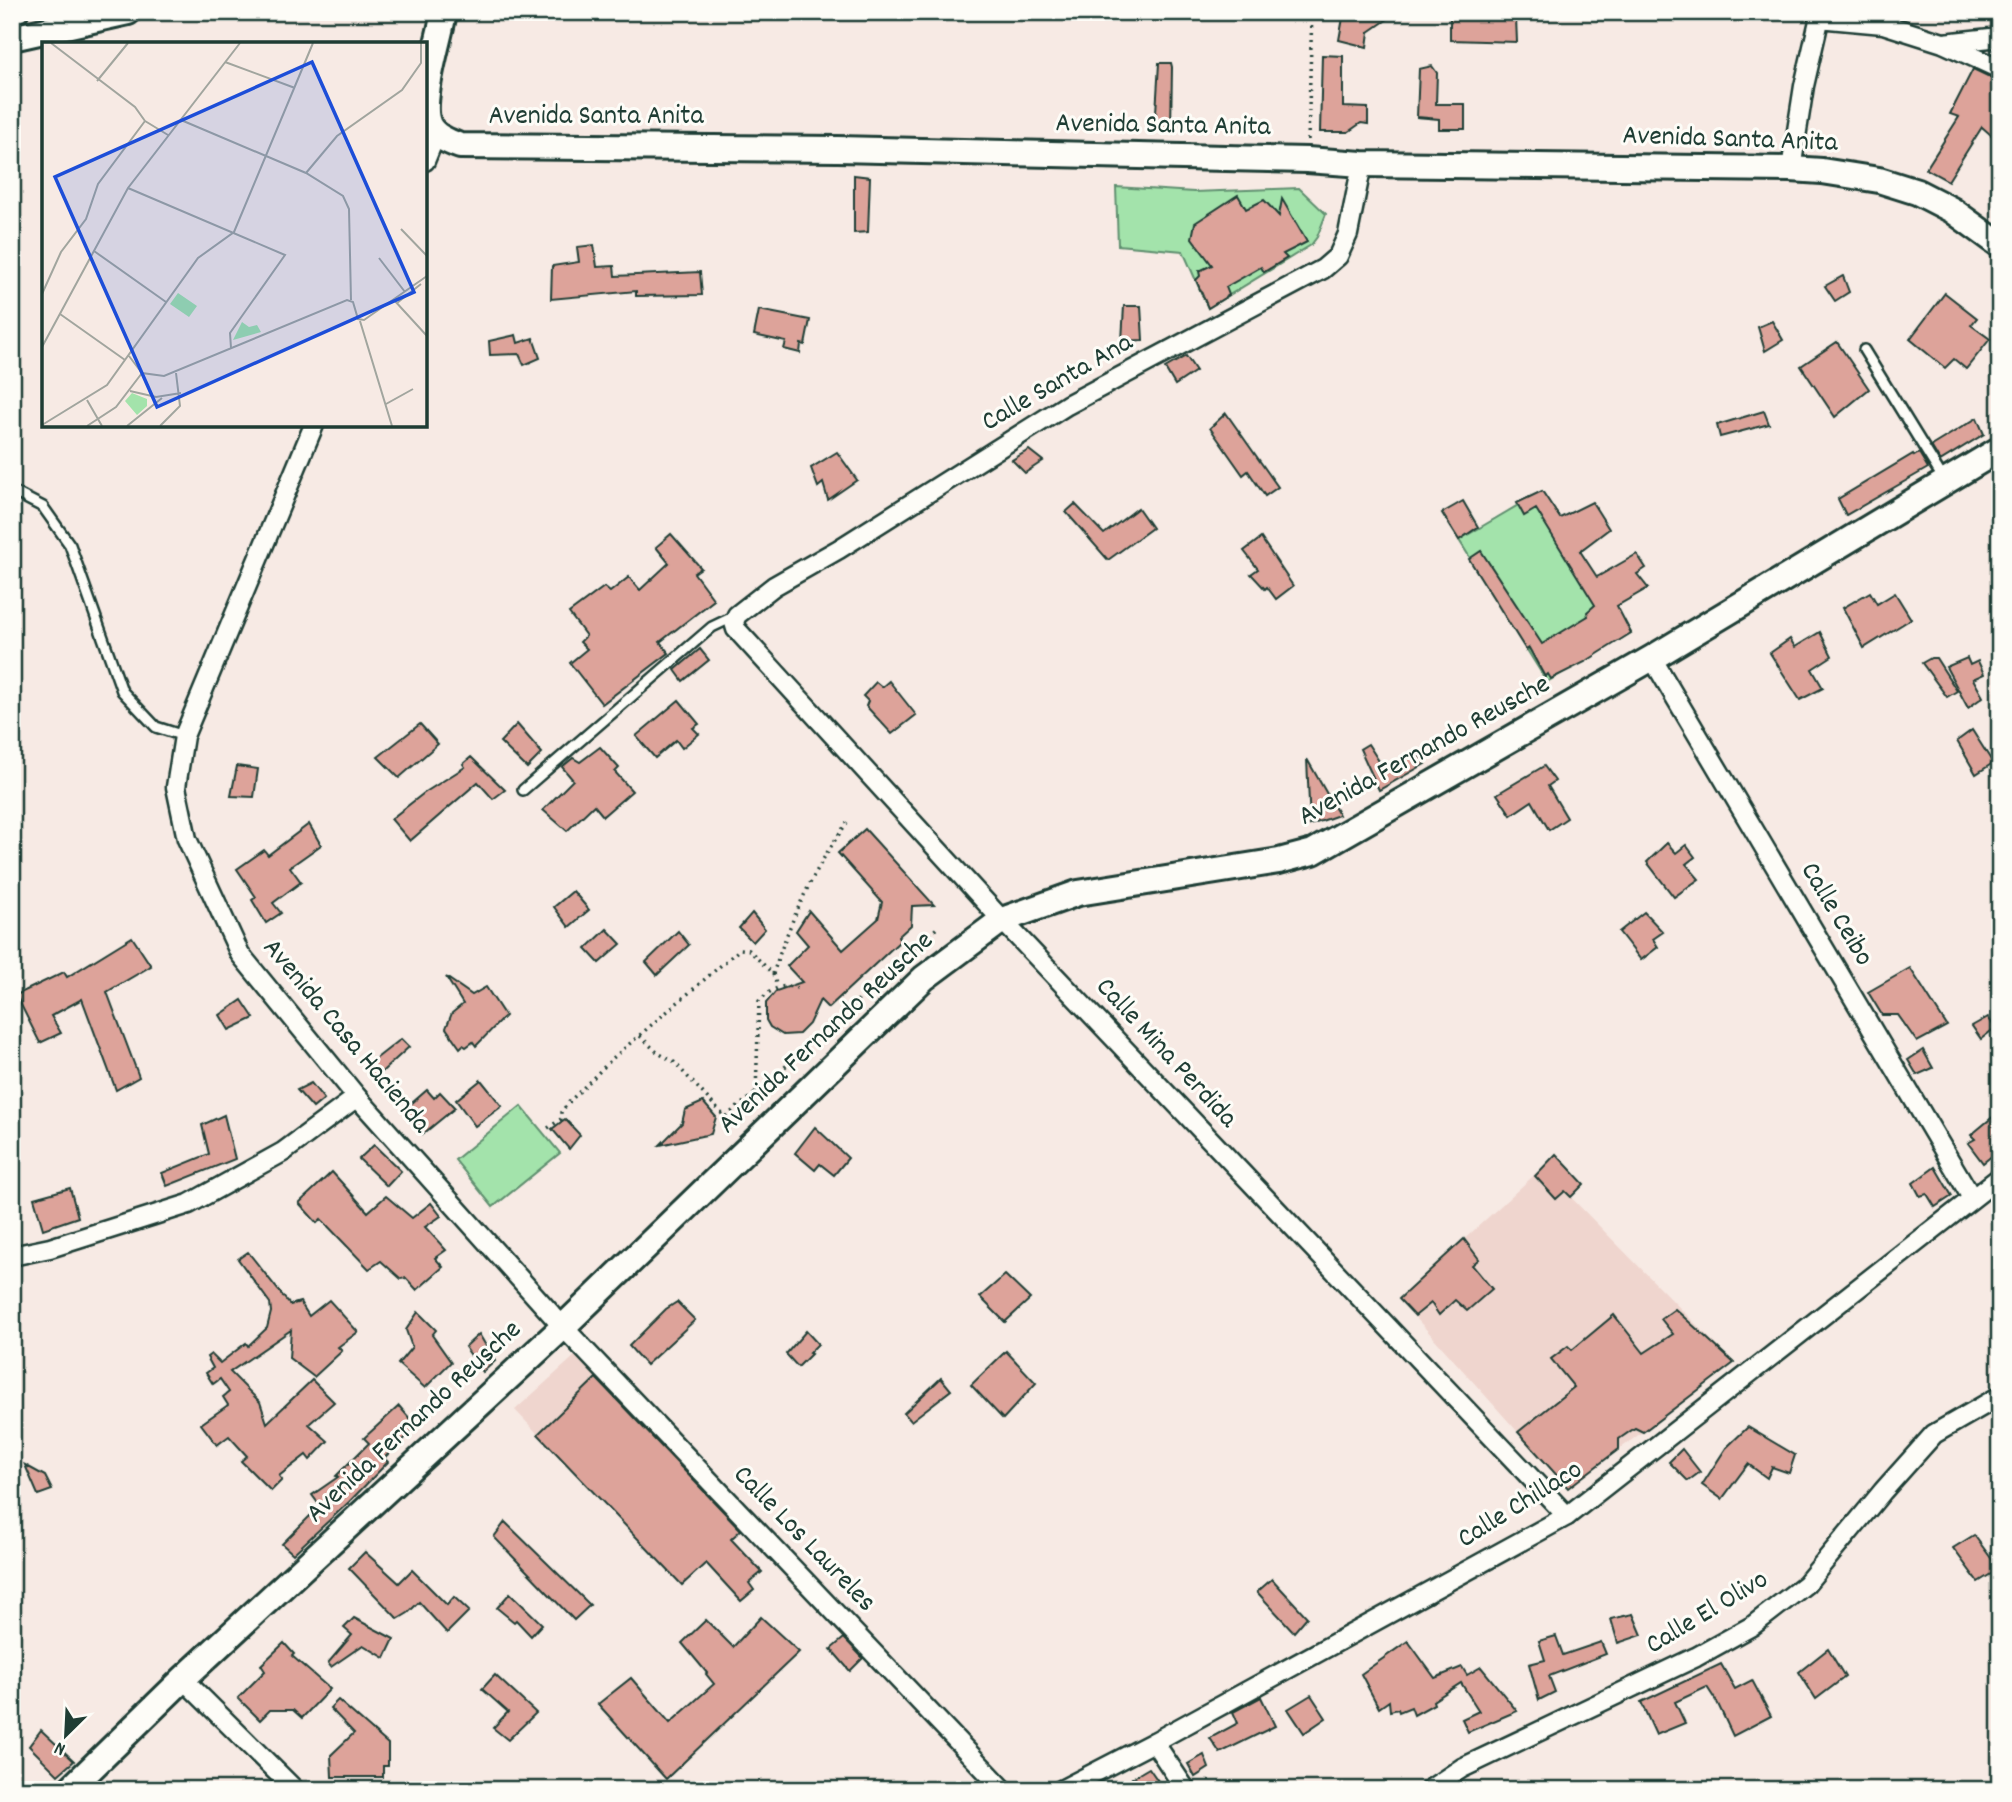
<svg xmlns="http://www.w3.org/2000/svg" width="2012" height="1802" font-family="Dekko,sans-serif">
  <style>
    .built { fill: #efd5ce }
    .green { fill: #a3e3ab; stroke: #619070; stroke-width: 2 }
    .building { fill: #dda39a; stroke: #1f3d34; stroke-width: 2 }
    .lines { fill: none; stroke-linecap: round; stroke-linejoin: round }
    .lane-casing { stroke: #1f3d34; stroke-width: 14 }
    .street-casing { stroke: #1f3d34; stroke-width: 23 }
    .secondary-casing { stroke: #1f3d34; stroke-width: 30 }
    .path { stroke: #1f3d34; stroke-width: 3.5; stroke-dasharray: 2 5; stroke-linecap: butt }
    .lane { stroke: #fdfcf7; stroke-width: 9 }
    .street { stroke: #fdfcf7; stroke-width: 18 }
    .secondary { stroke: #fdfcf7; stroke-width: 24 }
    .labels { text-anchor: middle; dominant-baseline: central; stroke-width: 6; stroke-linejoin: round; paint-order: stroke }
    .street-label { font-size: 28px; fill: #1f3d34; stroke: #fdfcf7 }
    .inset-road { fill: none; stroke: #a1a59e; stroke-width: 2 }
    .view { fill: #1d4ed8; fill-opacity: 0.15; stroke: #1d4ed8; stroke-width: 3.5 }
    .inset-edge { fill: none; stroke: #1f3d34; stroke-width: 3.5 }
  </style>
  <rect width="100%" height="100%" fill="#f7eae4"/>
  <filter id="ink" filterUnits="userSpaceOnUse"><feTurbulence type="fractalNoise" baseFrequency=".0143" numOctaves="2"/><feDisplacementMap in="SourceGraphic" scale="14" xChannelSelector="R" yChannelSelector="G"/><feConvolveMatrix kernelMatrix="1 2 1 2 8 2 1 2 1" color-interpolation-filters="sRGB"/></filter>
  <g filter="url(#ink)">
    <g class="built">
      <path d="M 1542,1168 L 1734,1363 L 1568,1488 L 1399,1299 Z"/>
      <path d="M 576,1355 L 744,1527 L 682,1585 L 515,1410 Z"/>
    </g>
    <g class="green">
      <path d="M 1116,187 L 1194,192 L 1299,188 L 1326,214 L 1317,237 L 1311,245 L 1208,308 L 1183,251 L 1118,245 Z"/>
      <path d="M 1542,491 L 1631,633 L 1547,682 L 1459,540 Z"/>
      <path d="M 521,1106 L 560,1153 L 493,1207 L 455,1160 Z"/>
    </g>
    <g class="building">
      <path d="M 1344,12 L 1398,12 L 1369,32 L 1367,47 L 1339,40 Z"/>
      <path d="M 1450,12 L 1493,12 L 1493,19 L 1516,18 L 1517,42 L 1450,40 Z"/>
      <path d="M 1322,55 L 1343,56 L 1343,107 L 1368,108 L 1368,124 L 1361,123 L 1348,132 L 1320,132 Z"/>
      <path d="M 1159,63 L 1171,63 L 1172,67 L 1171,130 L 1155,129 Z"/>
      <path d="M 1432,66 L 1437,73 L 1436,104 L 1465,104 L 1465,129 L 1439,129 L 1439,119 L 1417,117 L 1419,69 Z"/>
      <path d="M 1973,69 L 1994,79 L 1992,82 L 2000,86 L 2000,119 L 1991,135 L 1982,127 L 1948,181 L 1926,169 L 1959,117 L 1950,114 Z"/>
      <path d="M 854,175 L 870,177 L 868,232 L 854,233 Z"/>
      <path d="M 1238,195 L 1246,209 L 1264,200 L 1279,216 L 1282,199 L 1307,242 L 1283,254 L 1287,258 L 1264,272 L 1261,267 L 1226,287 L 1229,295 L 1208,308 L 1196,280 L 1200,276 L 1199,271 L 1212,265 L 1192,238 L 1195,223 Z"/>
      <path d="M 594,245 L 597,267 L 614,266 L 615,276 L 700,272 L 702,295 L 636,296 L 636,291 L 551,299 L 552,266 L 579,262 L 577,247 Z"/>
      <path d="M 1843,276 L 1849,292 L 1835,301 L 1825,286 Z"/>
      <path d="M 1945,293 L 1977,318 L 1971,325 L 1990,339 L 1966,369 L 1954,359 L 1945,368 L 1910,339 Z"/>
      <path d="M 1124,306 L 1141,306 L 1143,340 L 1122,341 Z"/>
      <path d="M 759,310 L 810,320 L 805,345 L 801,344 L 800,353 L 784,349 L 786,342 L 754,335 Z"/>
      <path d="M 1772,321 L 1783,340 L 1765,351 L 1758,327 Z"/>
      <path d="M 516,335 L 518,343 L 533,338 L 540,358 L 524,365 L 519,354 L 490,355 L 489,341 Z"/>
      <path d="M 1837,342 L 1869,389 L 1835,417 L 1801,366 Z"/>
      <path d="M 1186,356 L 1196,371 L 1175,385 L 1165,368 Z"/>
      <path d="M 1764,411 L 1769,424 L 1720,437 L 1717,425 Z"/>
      <path d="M 1226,413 L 1278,487 L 1265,496 L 1248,471 L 1243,475 L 1210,428 Z"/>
      <path d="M 1977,418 L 1984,434 L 1940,461 L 1931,446 Z"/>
      <path d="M 1029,450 L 1043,461 L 1025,473 L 1012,460 Z"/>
      <path d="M 837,452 L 857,480 L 828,500 L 823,483 L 818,487 L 811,468 Z"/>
      <path d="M 1919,453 L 1928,468 L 1846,515 L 1838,499 L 1913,454 L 1914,456 Z"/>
      <path d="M 1542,491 L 1560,518 L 1592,502 L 1609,529 L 1580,551 L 1597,577 L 1637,554 L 1646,568 L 1637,574 L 1648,588 L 1617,606 L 1631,633 L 1585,662 L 1551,679 L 1548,674 L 1545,677 L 1529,648 L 1526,650 L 1469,559 L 1481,551 L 1542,644 L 1588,616 L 1587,612 L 1595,605 L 1536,509 L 1524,516 L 1517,503 Z"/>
      <path d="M 1463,501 L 1478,527 L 1459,540 L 1442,513 Z"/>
      <path d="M 1075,504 L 1104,534 L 1138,508 L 1152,528 L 1108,560 L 1066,512 Z"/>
      <path d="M 671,534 L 701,568 L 694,573 L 714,600 L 660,642 L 669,653 L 602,704 L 570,663 L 587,649 L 580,642 L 586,636 L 569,613 L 604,587 L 610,592 L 629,577 L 640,590 L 669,563 L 656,547 Z"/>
      <path d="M 1261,538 L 1293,586 L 1276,599 L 1267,587 L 1265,589 L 1251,574 L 1258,569 L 1244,551 Z"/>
      <path d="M 1870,592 L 1877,604 L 1895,593 L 1911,619 L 1864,648 L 1843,608 Z"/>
      <path d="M 1820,632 L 1832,656 L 1812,669 L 1823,688 L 1800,700 L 1770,653 L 1790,639 L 1795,647 Z"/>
      <path d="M 700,649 L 709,660 L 683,681 L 675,670 Z"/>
      <path d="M 1931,658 L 1936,658 L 1957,691 L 1947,697 L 1922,663 Z"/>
      <path d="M 1967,658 L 1970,665 L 1978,661 L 1984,674 L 1973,679 L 1983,697 L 1968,708 L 1946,667 Z"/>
      <path d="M 889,681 L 916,715 L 892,734 L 866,706 L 868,701 L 863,696 L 876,682 L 882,687 Z"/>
      <path d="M 679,700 L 699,724 L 693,728 L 699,734 L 682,748 L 676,740 L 655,758 L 636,736 Z"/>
      <path d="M 420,724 L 438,744 L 399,778 L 378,757 Z"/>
      <path d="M 517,724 L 542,753 L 527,768 L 500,742 Z"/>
      <path d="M 1972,730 L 1993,763 L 1976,774 L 1957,741 Z"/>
      <path d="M 1368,744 L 1384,769 L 1418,753 L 1425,764 L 1379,790 L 1360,749 Z"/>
      <path d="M 600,747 L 619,768 L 615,772 L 632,791 L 603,816 L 594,805 L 567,831 L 543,810 L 573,780 L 562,767 L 573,758 L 580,762 Z"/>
      <path d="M 471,757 L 505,790 L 493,799 L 478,782 L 410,841 L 391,819 L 424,793 L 465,767 L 463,764 Z"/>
      <path d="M 1307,759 L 1339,815 L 1310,825 Z"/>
      <path d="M 237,766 L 258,769 L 254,797 L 231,796 Z"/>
      <path d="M 1544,766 L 1555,781 L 1548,786 L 1567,818 L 1549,830 L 1532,801 L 1511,815 L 1497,794 Z"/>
      <path d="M 309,824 L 321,845 L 290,867 L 301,882 L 273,903 L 281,913 L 266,923 L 252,900 L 256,897 L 237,869 L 264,850 L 268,855 Z"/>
      <path d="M 865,829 L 934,905 L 912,906 L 911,925 L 898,937 L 900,941 L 828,1008 L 820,1000 L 809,1024 L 799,1034 L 783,1035 L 770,1027 L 766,1020 L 766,1003 L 776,991 L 802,982 L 787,966 L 808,945 L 796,931 L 809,911 L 843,950 L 878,919 L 882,902 L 838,853 Z"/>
      <path d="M 1667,843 L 1676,853 L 1686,845 L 1695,857 L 1686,864 L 1699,879 L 1674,897 L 1647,862 Z"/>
      <path d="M 573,891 L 589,910 L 569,927 L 554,907 Z"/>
      <path d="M 1644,912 L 1663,932 L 1653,939 L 1658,947 L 1641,960 L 1619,932 Z"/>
      <path d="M 752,913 L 765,929 L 753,942 L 739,928 Z"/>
      <path d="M 607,929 L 621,944 L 599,963 L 586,949 Z"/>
      <path d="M 678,931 L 689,945 L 657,975 L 646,962 Z"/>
      <path d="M 132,937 L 151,966 L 107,992 L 139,1077 L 116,1090 L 82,999 L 51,1016 L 61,1033 L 40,1043 L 16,995 L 64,972 L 67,977 Z"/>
      <path d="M 1910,968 L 1947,1026 L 1917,1042 L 1898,1015 L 1882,1015 L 1868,992 Z"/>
      <path d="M 446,977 L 472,995 L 486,987 L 505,1016 L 476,1046 L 473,1042 L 466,1047 L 463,1045 L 460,1048 L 446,1028 L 452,1013 L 463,1004 Z"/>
      <path d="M 242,1000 L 254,1018 L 229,1030 L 220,1015 Z"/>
      <path d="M 1988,1017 L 1995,1028 L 1981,1039 L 1972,1026 Z"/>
      <path d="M 401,1039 L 409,1047 L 374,1079 L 364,1068 Z"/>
      <path d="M 1923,1050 L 1933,1068 L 1917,1075 L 1908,1060 Z"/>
      <path d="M 481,1080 L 502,1106 L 475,1126 L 456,1100 Z"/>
      <path d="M 311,1083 L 324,1099 L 313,1108 L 297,1090 Z"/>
      <path d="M 427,1090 L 434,1098 L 440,1092 L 455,1108 L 423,1134 L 404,1110 Z"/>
      <path d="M 703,1102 L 716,1117 L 711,1134 L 660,1145 L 682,1123 L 685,1110 Z"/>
      <path d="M 2000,1111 L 2000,1147 L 1992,1152 L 1993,1155 L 1983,1163 L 1968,1143 L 1975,1139 L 1971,1135 Z"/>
      <path d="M 224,1115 L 235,1159 L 167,1186 L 162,1173 L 209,1154 L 202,1125 Z"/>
      <path d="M 565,1119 L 580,1135 L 569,1149 L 552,1129 Z"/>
      <path d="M 815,1127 L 848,1158 L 834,1175 L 820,1164 L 815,1170 L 795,1153 Z"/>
      <path d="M 374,1145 L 401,1171 L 387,1186 L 359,1159 Z"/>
      <path d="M 1556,1154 L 1584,1184 L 1571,1197 L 1565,1191 L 1556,1199 L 1535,1176 Z"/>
      <path d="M 1935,1167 L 1952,1196 L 1935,1207 L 1927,1194 L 1920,1196 L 1913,1183 Z"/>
      <path d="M 332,1172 L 368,1212 L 386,1196 L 412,1218 L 431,1203 L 441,1216 L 425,1227 L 446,1250 L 435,1258 L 443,1267 L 417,1290 L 406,1278 L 401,1279 L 381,1261 L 369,1269 L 321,1219 L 317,1223 L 299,1203 Z"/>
      <path d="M 70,1188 L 78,1217 L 43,1229 L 34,1198 Z"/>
      <path d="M 1464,1239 L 1479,1259 L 1472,1265 L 1492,1289 L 1467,1311 L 1455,1300 L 1439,1315 L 1431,1303 L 1415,1316 L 1399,1299 Z"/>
      <path d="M 248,1252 L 290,1305 L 300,1302 L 309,1316 L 329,1300 L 358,1332 L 338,1347 L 342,1351 L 314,1377 L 289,1358 L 291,1330 L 230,1372 L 260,1402 L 267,1423 L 312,1380 L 334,1402 L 309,1424 L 328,1441 L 310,1460 L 306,1455 L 279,1476 L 282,1480 L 271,1491 L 241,1461 L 247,1456 L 229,1436 L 217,1445 L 201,1424 L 228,1405 L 223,1397 L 229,1392 L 220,1379 L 213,1384 L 206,1373 L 213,1368 L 207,1357 L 211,1354 L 220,1363 L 246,1343 L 248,1346 L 267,1328 L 271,1312 L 270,1303 L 238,1259 Z"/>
      <path d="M 1005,1275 L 1030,1299 L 1005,1322 L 980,1297 Z"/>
      <path d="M 677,1302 L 695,1320 L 646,1365 L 629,1346 L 666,1309 Z"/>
      <path d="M 1675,1309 L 1734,1363 L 1643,1432 L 1635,1428 L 1619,1439 L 1619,1449 L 1568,1488 L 1518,1432 L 1574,1387 L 1551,1359 L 1568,1346 L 1572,1350 L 1614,1315 L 1644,1353 L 1673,1334 L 1661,1319 Z"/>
      <path d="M 418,1312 L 436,1330 L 432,1335 L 451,1362 L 425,1388 L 398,1364 L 412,1347 L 406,1330 Z"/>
      <path d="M 806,1331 L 818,1344 L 809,1353 L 811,1354 L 798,1367 L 786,1354 Z"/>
      <path d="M 479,1334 L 495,1361 L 483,1372 L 465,1347 Z"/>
      <path d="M 1006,1351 L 1036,1383 L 1003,1419 L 971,1385 Z"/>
      <path d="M 596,1378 L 741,1530 L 731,1539 L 762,1572 L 749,1583 L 754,1590 L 741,1601 L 706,1563 L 682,1585 L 538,1434 Z"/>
      <path d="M 941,1378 L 951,1390 L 911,1421 L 904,1413 Z"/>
      <path d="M 399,1406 L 417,1427 L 384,1458 L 388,1462 L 349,1502 L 293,1554 L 282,1544 L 320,1506 L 312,1495 L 338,1477 L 336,1476 L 369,1443 L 364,1438 Z"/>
      <path d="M 1748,1427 L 1795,1455 L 1789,1473 L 1772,1467 L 1767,1478 L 1748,1464 L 1722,1499 L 1702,1485 L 1726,1448 Z"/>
      <path d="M 1682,1449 L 1700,1472 L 1688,1481 L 1669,1462 Z"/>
      <path d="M 25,1465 L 45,1476 L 52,1490 L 38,1495 Z"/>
      <path d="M 505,1522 L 590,1605 L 574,1620 L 494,1537 Z"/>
      <path d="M 1974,1535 L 1999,1569 L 1978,1582 L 1953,1548 Z"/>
      <path d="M 365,1552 L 399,1583 L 412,1570 L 447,1605 L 454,1597 L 469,1611 L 447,1633 L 419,1602 L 408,1613 L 398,1619 L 349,1568 Z"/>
      <path d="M 1272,1579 L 1307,1617 L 1294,1632 L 1257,1592 Z"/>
      <path d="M 510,1593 L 542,1624 L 531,1636 L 516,1620 L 514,1622 L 497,1608 Z"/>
      <path d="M 1633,1614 L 1642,1635 L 1618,1643 L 1611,1619 Z"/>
      <path d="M 761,1617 L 799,1652 L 666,1779 L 598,1704 L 631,1678 L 670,1723 L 714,1684 L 706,1674 L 707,1673 L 682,1643 L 706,1620 L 733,1647 Z"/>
      <path d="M 354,1618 L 394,1639 L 385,1658 L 363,1645 L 331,1667 L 328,1663 L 352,1635 L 344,1628 Z"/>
      <path d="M 1556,1636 L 1563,1655 L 1601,1642 L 1606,1654 L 1549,1676 L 1555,1692 L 1539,1700 L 1529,1664 L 1545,1660 L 1539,1641 Z"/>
      <path d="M 844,1638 L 863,1658 L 850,1671 L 831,1649 Z"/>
      <path d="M 1408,1641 L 1435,1678 L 1462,1667 L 1467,1675 L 1481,1667 L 1517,1711 L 1468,1732 L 1462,1719 L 1479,1711 L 1461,1683 L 1433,1701 L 1434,1704 L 1414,1715 L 1411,1707 L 1399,1712 L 1398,1709 L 1390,1711 L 1389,1701 L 1379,1708 L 1361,1674 Z"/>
      <path d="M 284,1643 L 294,1654 L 292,1656 L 330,1689 L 302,1718 L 293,1710 L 270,1710 L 260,1720 L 238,1698 L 265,1671 L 261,1665 Z"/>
      <path d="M 1828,1649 L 1845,1677 L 1816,1699 L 1799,1672 Z"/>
      <path d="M 1721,1664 L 1735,1689 L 1752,1680 L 1771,1716 L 1733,1736 L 1718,1704 L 1707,1687 L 1675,1702 L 1685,1723 L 1656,1735 L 1641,1702 Z"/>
      <path d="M 495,1675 L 536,1713 L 508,1740 L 493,1728 L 508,1712 L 482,1689 Z"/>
      <path d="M 1311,1695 L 1326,1718 L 1304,1733 L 1288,1709 Z"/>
      <path d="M 1261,1697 L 1275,1726 L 1220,1753 L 1210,1738 L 1238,1723 L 1233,1712 Z"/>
      <path d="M 338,1700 L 388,1744 L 388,1766 L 383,1766 L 383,1777 L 332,1777 L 331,1755 L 354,1733 L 330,1708 Z"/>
      <path d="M 41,1730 L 74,1761 L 58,1775 L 29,1746 Z"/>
      <path d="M 1204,1755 L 1209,1768 L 1195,1777 L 1188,1764 Z"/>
      <path d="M 1149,1768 L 1158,1781 L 1145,1790 L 1140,1790 L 1132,1778 Z"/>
    </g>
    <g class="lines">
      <defs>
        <g id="lane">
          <path d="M 1864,350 L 1944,480"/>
          <path d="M 12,491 L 43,507 L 70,545 L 122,691 L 156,727 L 184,736"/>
          <path d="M 523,790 L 712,627 L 735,616"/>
        </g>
        <g id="street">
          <path d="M 12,14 L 19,12"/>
          <path d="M 1818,18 L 1883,24 L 1943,43 L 2000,69"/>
          <path d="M 1944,43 L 2000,37"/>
          <path d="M 425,161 L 436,134"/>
          <path d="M 1362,164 L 1348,234 L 1338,256 L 1323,269 L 1067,405 L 839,549 L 774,586 L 737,615 L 734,622 L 736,629 L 1002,920 L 1567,1516"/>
          <path d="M 1791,169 L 1804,86 L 1821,12"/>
          <path d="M 314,425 L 184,736 L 176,787 L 187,839 L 240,954 L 357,1097 L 563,1327 L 1004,1790"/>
          <path d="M 1652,658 L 1972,1198"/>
          <path d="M 12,1256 L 50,1248 L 189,1204 L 283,1152 L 357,1097"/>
          <path d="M 183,1679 L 295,1790"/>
          <path d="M 1154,1742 L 1186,1790"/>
          <path d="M 1061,1790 L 1154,1742 L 1567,1516 L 2000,1177"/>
          <path d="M 1429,1790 L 1462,1768 L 1696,1657 L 1752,1626 L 1806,1584 L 1883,1491 L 1934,1434 L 2000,1396"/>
        </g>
        <g id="secondary">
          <path d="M 444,12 C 440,38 418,103 429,125 C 434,136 449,142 460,146 L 838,149 L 1307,160 L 1362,164 L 1791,169 L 1822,171 L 1879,180 L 1917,192 L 1952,210 L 2000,245"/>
          <path d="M 12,38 L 128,12"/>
          <path d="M 69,1790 L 183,1679 L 563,1327 L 924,978 L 1002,920 L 1078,893 L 1279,861 L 1313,852 L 1652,658 L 2000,449"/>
        </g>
      </defs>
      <use href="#lane" class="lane-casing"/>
      <use href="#street" class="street-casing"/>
      <use href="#secondary" class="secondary-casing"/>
      <g class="path">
        <path d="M 1308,140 L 1312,12"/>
        <path d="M 773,974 L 777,987"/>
        <path d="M 640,1036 L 658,1053 L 674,1062 L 725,1117 L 763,1087 L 939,926"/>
        <path d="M 756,1093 L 759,1001 C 770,990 781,983 797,988"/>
        <path d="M 548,1128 L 561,1119 L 561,1112 L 570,1101 L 613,1058 L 740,949 L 749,950 L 773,974 C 789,923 815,866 847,823"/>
      </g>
      <use href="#lane" class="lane"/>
      <use href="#street" class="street"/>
      <use href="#secondary" class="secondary"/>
    </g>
  </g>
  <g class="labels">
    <g class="street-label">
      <text x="596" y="118">Avenida Santa Anita</text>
      <text transform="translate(1163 127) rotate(1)">Avenida Santa Anita</text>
      <text transform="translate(1730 141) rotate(2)">Avenida Santa Anita</text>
      <text transform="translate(1058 384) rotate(-30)">Calle Santa Ana</text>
      <text transform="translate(1425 752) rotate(-29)">Avenida Fernando Reusche</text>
      <text transform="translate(1835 915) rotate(59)">Calle Ceibo</text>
      <text transform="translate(827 1034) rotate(-43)">Avenida Fernando Reusche</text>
      <text transform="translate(345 1037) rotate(50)">Avenida Casa Hacienda</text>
      <text transform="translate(1165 1054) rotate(47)">Calle Mina Perdida</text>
      <text transform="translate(415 1423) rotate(-43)">Avenida Fernando Reusche</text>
      <text transform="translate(1521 1506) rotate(-32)">Calle Chillaco</text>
      <text transform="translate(803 1540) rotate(46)">Calle Los Laureles</text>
      <text transform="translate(1708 1614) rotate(-31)">Calle El Olivo</text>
    </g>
  </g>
  <g transform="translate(42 42)">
    <rect width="385" height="385" fill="#f7eae4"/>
    <path d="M 136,251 L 155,264 L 147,275 L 128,262 ZM 200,280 L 207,285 L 215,283 L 219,290 L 191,298 ZM 90,351 L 105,357 L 105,364 L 95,373 L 83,359 Z" fill="#a3e3ab"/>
    <path class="inset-road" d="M 9,1 L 93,65 L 103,79M 183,20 L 253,46M 55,39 L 86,1M 139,78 L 264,131 L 301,154 L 307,167 L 309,258M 264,131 L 295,94 L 360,48 L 379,21 L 379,1M 86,146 L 243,213 L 188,291 L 189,306M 359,187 L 385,214M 52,209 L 124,260M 337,216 L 363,250M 0,252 L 19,210 L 44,177 L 56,142 L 103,79 L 126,93M 352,258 L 385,294M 355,261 L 379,242M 18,272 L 83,318M 318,279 L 350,384M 0,305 L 86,146 L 198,1M 87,314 L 100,331 L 122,334 L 305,258 L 311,260 L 316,277 L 322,278 L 385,234M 88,349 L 114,355 L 139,351M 45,358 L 60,384M 344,362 L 371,347M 0,383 L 65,343 L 156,216 L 192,190 L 271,1M 45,384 L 74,365 L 100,331M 85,384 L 120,356M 118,384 L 138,364 L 134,331"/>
    <path class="view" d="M 270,20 L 372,250 L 115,365 L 13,135 Z"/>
    <rect width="385" height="385" class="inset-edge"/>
  </g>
  <rect width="2012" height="1802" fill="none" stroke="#fdfcf7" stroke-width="42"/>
  <rect x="21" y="21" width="1970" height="1760" fill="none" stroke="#1f3d34" stroke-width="2.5" filter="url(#ink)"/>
  <g transform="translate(66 1735) rotate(204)" stroke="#fdfcf7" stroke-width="5" paint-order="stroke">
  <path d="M0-5L12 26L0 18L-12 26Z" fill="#1f3d34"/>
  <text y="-10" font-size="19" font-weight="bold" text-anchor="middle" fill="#1f3d34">N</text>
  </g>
</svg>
